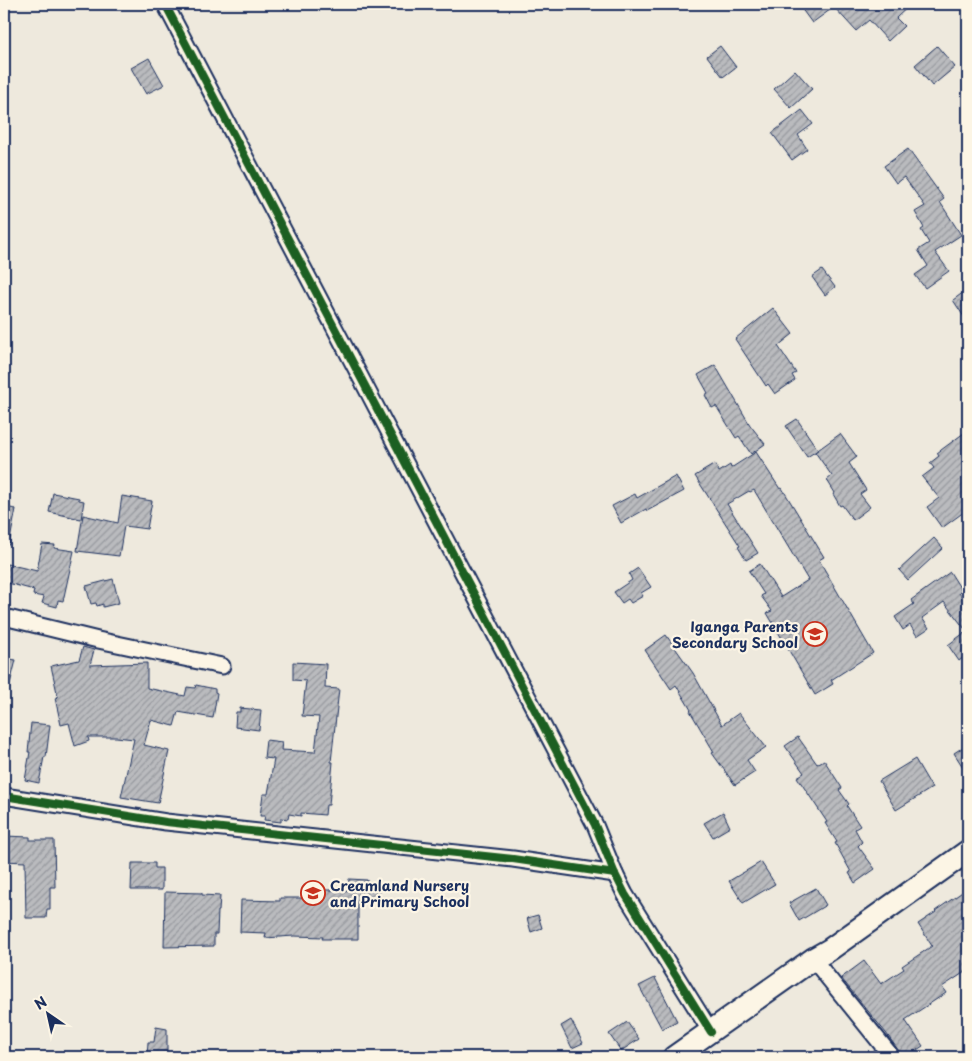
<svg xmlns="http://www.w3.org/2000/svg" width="972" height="1061" font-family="'Playpen Sans',sans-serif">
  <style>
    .building { fill: url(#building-hatch); stroke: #1b2f5e }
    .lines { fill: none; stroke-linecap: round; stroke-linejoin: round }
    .minor-casing { stroke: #1b2f5e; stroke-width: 19 }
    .secondary-casing { stroke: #1b2f5e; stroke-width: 25 }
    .minor { stroke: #fcf5e5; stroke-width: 15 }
    .secondary { stroke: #fcf5e5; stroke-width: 21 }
    .cycleway-casing { stroke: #fcf5e5; stroke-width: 11 }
    .cycleway { stroke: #1b5e20; stroke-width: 8 }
    .labels { text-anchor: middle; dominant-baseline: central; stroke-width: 4.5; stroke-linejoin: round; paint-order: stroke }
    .poi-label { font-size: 14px; font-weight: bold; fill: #1b2f5e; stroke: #fcf5e5; text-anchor: end }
  </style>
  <defs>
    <pattern id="building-hatch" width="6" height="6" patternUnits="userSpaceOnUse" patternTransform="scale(1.25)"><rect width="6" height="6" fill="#babbbe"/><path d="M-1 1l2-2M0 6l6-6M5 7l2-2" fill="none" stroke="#96989e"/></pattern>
  </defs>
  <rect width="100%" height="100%" fill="#eee9dd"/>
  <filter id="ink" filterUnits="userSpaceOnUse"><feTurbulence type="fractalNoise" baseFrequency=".02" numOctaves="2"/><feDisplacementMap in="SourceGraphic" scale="10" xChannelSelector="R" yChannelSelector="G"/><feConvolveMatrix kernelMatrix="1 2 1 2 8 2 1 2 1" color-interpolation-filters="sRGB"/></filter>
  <g filter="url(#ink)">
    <g class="building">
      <path d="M 798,4 L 911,4 L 896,18 L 904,26 L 888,41 L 869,20 L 856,31 L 834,7 L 812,23 Z"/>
      <path d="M 720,46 L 736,67 L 723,77 L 707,56 Z"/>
      <path d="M 937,46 L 955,67 L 932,86 L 915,65 Z"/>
      <path d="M 149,58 L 164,85 L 146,94 L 131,68 Z"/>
      <path d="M 795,70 L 812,89 L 791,108 L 774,89 Z"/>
      <path d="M 802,110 L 813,124 L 798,135 L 807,149 L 792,160 L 772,133 Z"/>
      <path d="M 908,149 L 944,199 L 940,202 L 961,235 L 935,252 L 949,271 L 925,288 L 915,275 L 928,266 L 918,250 L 929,243 L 921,230 L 924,228 L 915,212 L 925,206 L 904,177 L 896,183 L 884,166 Z"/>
      <path d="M 822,270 L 835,287 L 825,295 L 812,277 Z"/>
      <path d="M 968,289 L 968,323 L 953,300 Z"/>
      <path d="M 773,308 L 793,334 L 778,346 L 796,373 L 792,375 L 795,380 L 775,394 L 768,384 L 766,386 L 735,339 Z"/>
      <path d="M 715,365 L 750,425 L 765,444 L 751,454 L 739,436 L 736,438 L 716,406 L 712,408 L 705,395 L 708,393 L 698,375 Z"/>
      <path d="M 797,419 L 818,450 L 807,457 L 786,426 Z"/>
      <path d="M 968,430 L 968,509 L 942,528 L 927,507 L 939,498 L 922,477 L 934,468 L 930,463 L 939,456 L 937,453 Z"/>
      <path d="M 840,434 L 857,457 L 849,463 L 866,490 L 860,494 L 870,507 L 853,520 L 842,505 L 840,506 L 833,494 L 835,493 L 827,480 L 832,476 L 815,452 Z"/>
      <path d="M 756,452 L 780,489 L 782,488 L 824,557 L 819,560 L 873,653 L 831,680 L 833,684 L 815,695 L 767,613 L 772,611 L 761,596 L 764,594 L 749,571 L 760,564 L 781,597 L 808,580 L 754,490 L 750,492 L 749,491 L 727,504 L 758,553 L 746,560 L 738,547 L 740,546 L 695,476 L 715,464 L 719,472 L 730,465 L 731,468 Z"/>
      <path d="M 676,476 L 684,491 L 647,511 L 646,509 L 621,523 L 612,506 L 635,494 L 637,498 Z"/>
      <path d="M 53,493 L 79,498 L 79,500 L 84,501 L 81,519 L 49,512 Z"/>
      <path d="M 122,496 L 152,501 L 147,529 L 124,526 L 119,556 L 77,551 L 83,515 L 118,523 Z"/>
      <path d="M 4,507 L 16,509 L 9,545 L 4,544 Z"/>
      <path d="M 934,538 L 943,548 L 908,580 L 899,570 Z"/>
      <path d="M 42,544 L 55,545 L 54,548 L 74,551 L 63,601 L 58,600 L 57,607 L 42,603 L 44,597 L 33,595 L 34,590 L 4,582 L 7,564 L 37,571 Z"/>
      <path d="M 638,568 L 651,587 L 641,593 L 643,596 L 631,603 L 628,599 L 622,603 L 614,592 L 632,580 L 629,574 Z"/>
      <path d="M 950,572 L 962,591 L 959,593 L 968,605 L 968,633 L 944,602 L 922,618 L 929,628 L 917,636 L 910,625 L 903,630 L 895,617 L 914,604 L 911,600 Z"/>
      <path d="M 113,579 L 119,603 L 103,607 L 103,604 L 97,606 L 96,603 L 91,604 L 86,586 Z"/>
      <path d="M 964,633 L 968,639 L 968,654 L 959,661 L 948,645 Z"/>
      <path d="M 666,635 L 693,673 L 722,725 L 739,713 L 766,747 L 747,760 L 755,772 L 735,785 L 712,753 L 714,752 L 690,711 L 691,710 L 676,685 L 671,689 L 645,650 Z"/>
      <path d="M 83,647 L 94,650 L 90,665 L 147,663 L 147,688 L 185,696 L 187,687 L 195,688 L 196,685 L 215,689 L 215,692 L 217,693 L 213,718 L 178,712 L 174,726 L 151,720 L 144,745 L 169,751 L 158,803 L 121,797 L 134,739 L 116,737 L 88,737 L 89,741 L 75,746 L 69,723 L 61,725 L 55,698 L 58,697 L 51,666 L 79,660 Z"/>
      <path d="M 4,658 L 16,660 L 8,692 L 4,692 Z"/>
      <path d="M 293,662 L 326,664 L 325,688 L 339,689 L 331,762 L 333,762 L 329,805 L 326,805 L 325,815 L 301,813 L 301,816 L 289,814 L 288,819 L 281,818 L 281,822 L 264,820 L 265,816 L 260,816 L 263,794 L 268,794 L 274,759 L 264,758 L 266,740 L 282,742 L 281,750 L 315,752 L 319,717 L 302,716 L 306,681 L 293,680 Z"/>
      <path d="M 240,708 L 261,710 L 259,730 L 235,727 L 236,712 L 240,712 Z"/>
      <path d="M 31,723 L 50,725 L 46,757 L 44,757 L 39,783 L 25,780 L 30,752 L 28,752 Z"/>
      <path d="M 798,737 L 817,764 L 824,760 L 842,788 L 839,790 L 849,804 L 847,806 L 860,826 L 855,829 L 862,842 L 858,846 L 875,869 L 855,883 L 849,873 L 851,872 L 835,843 L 837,842 L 825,823 L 827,822 L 797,777 L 804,773 L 785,746 Z"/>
      <path d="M 968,744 L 968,775 L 954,753 Z"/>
      <path d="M 915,759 L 932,788 L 896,810 L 879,781 Z"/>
      <path d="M 723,812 L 730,827 L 713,837 L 704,823 Z"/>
      <path d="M 4,836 L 30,837 L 30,840 L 54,840 L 55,887 L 50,887 L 50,909 L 47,909 L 46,918 L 26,918 L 25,862 L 4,861 Z"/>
      <path d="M 761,862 L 775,884 L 743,903 L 729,881 Z"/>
      <path d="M 132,863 L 155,863 L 155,868 L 162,868 L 162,890 L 131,890 Z"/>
      <path d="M 349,879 L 367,880 L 367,882 L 379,883 L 379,900 L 358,899 L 358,939 L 322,939 L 323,937 L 294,936 L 265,938 L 266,933 L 240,932 L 241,900 L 280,901 L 280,898 L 308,898 L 308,896 L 321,896 L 321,890 L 348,890 Z"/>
      <path d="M 816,888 L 826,905 L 799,921 L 789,903 Z"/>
      <path d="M 968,888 L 968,970 L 942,987 L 946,993 L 905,1020 L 923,1046 L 906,1057 L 903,1057 L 886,1033 L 841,978 L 864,961 L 881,984 L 904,969 L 902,966 L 932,946 L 918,924 L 936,912 L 935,911 Z"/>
      <path d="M 165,892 L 202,893 L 202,895 L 220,896 L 219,911 L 218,911 L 217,934 L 214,934 L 214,946 L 164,947 Z"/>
      <path d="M 538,915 L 542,928 L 531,932 L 527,918 Z"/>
      <path d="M 655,978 L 677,1021 L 662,1029 L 639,986 Z"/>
      <path d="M 571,1020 L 583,1043 L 572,1048 L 561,1026 Z"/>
      <path d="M 627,1022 L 639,1039 L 621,1051 L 609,1034 Z"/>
      <path d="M 156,1027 L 167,1029 L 167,1057 L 147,1057 L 148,1042 L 154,1042 Z"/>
    </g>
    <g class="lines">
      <defs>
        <g id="minor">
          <path d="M 165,4 L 595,825 L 615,874 L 625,894 L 711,1032"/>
          <path d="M 4,617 L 98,640 L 222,666"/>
          <path d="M 4,796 L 166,822 L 513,859 L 615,874"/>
          <path d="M 813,959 L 892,1057"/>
        </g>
        <path id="secondary" d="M 674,1057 L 813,959 L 829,950 L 968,851"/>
      </defs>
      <use href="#minor" class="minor-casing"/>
      <use href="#secondary" class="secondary-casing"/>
      <use href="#minor" class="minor"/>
      <use href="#secondary" class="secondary"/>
      <defs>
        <g id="cycleway">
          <path d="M 165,4 L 595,825 L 615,874 L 625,894 L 711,1032"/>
          <path d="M 4,796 L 166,822 L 513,859 L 615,874"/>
        </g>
      </defs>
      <use href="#cycleway" class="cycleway-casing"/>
      <use href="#cycleway" class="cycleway"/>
    </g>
  </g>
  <defs>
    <symbol id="school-ring" viewBox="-11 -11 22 22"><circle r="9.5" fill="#fcf5e5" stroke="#c8321e" stroke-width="1.5"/><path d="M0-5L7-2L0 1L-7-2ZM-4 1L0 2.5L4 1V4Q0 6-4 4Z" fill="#c8321e"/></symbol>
  </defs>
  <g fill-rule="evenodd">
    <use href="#school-ring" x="801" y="620" width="28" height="28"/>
    <use href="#school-ring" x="299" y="879" width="28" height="28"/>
  </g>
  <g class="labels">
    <g class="poi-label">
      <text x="798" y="626">Iganga Parents<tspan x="798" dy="16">Secondary School</tspan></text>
      <text x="330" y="885" text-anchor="start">Creamland Nursery<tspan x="330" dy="16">and Primary School</tspan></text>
    </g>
  </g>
  <rect width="972" height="1061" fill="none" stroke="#fcf5e5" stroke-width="20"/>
  <rect x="10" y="10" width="952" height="1041" fill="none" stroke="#1b2f5e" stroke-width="2" filter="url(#ink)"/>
  <g transform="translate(48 1014) rotate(326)" stroke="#fcf5e5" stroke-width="4" paint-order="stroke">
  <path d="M0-4L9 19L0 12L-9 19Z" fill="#1b2f5e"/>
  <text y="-8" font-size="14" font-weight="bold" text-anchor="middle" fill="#1b2f5e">N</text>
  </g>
</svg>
